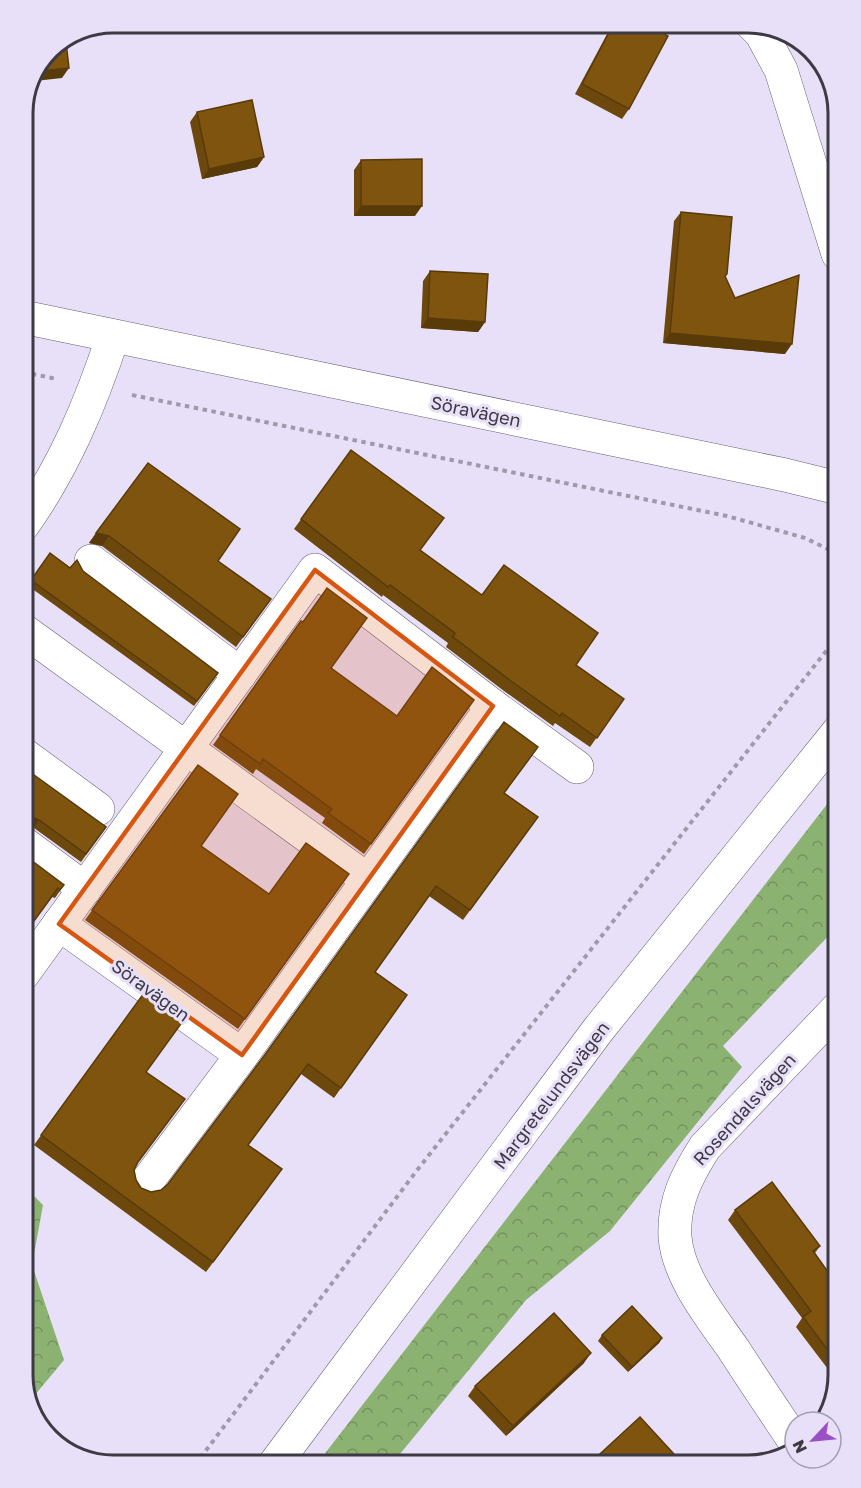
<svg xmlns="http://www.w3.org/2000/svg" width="861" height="1488" font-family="'Golos Text',sans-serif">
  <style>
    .forest { fill: url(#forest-crowns) }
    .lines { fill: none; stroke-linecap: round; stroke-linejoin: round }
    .minor-casing { stroke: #665f74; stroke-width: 34 }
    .path { stroke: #9f99ab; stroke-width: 4; stroke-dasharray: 4.5 4.5; stroke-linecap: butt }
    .minor { stroke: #fff; stroke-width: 33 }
    .wall { fill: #6d480c }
    .shaded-wall { fill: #593b0a }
    .building { fill: #7f540e; stroke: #593b0a; stroke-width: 1.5 }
    .marked { fill: #d75612; fill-opacity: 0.2; stroke: #d75612; stroke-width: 4.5; stroke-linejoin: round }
    .labels { text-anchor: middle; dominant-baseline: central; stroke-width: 6; stroke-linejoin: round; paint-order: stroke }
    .street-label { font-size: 18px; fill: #3d3a43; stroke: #e8e0f8 }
    .rim { fill: none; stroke: #3d3a43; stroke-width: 3 }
  </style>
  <defs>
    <pattern id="forest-crowns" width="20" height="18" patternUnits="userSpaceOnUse" patternTransform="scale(1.5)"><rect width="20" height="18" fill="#8cb272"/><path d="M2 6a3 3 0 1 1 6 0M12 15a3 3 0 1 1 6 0" fill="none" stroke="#74925f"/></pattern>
  </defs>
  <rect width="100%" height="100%" fill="#e8e0f8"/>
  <g class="forest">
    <path d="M 838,790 L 838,926 L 723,1046 L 742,1067 L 610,1231 L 526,1300 L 391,1465 L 316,1465 Z"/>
    <path d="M 23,1185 L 43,1205 L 32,1265 L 64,1360 L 29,1402 L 23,1375 Z"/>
  </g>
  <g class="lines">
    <defs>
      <g id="minor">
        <path d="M 751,23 L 761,33 L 781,70 L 838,254"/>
        <path d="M 23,317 L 785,475 L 838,488"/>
        <path d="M 23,525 C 64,467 91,403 113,336"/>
        <path d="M 91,561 L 240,674"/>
        <path d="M 23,630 L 368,880 L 242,1055"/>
        <path d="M 23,754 L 98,809"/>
        <path d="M 23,843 L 85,889"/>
        <path d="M 368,880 L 493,706 L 577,767"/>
        <path d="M 59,924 L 242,1055 L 146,1183"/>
        <path d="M 23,974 L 315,570 L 493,706"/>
        <path d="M 795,1442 C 775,1412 754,1381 734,1350 C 712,1318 678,1277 675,1237 C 673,1202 687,1175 705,1147 L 838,1008"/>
        <path d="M 274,1465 L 598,1030 L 838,732"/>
      </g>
    </defs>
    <use href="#minor" class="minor-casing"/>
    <g class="path">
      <path d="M 23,372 L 57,379"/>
      <path d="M 132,395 L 727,516 L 805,538 L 838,554"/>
      <path d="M 195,1465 L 418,1169 L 838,636"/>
    </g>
    <use href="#minor" class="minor"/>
  </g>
  <g class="wall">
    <path d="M 613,23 L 644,23 L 629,109 L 622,119 L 575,94 Z"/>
    <path d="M 197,112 L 264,157 L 257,167 L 202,179 L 190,122 Z"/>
    <path d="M 361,160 L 415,216 L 354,216 L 354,170 Z"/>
    <path d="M 681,212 L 725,277 L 735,298 L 785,354 L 663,343 L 674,221 Z"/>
    <path d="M 430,271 L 485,322 L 478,332 L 421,328 L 423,281 Z"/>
    <path d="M 351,450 L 420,550 L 576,665 L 624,699 L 590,747 L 555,723 L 553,726 L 504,691 L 446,647 L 448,643 L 383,595 L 382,597 L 294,529 Z"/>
    <path d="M 148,463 L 218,561 L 271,599 L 236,647 L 102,546 L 89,543 Z"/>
    <path d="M 50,553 L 218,673 L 194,706 L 27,585 Z"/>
    <path d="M 301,621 L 331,668 L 397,716 L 474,700 L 364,854 L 322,823 L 325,818 L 256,769 L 253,774 L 213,745 Z"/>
    <path d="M 198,765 L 202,846 L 269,894 L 349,874 L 238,1029 L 85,920 Z"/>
    <path d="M 23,767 L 106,827 L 81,862 L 34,828 L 25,824 Z"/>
    <path d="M 504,793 L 538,817 L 463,920 L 429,896 L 375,972 L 407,995 L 334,1098 L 301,1074 L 248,1145 L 282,1169 L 206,1272 L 34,1145 L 144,993 L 147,1072 L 137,1163 L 134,1170 L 136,1180 L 141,1188 L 151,1192 L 161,1190 L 168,1184 Z"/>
    <path d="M 23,854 L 64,885 L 55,898 L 52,897 L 28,930 L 23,926 Z"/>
    <path d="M 735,1210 L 820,1246 L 815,1253 L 838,1286 L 838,1376 L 837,1381 L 796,1327 L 802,1318 L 728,1220 Z"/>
    <path d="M 602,1335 L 662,1338 L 659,1343 L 628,1372 L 598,1341 Z"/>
    <path d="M 584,1363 L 506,1436 L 468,1396 L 475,1386 Z"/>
  </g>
  <g class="shaded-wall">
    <path d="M 69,68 L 62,78 L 35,81 L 39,71 Z"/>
    <path d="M 264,157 L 257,167 L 202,179 L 209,169 Z"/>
    <path d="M 361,206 L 422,206 L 415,216 L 354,216 Z"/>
    <path d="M 428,318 L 485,322 L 478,332 L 421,328 Z"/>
    <path d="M 670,333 L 792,344 L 785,354 L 663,343 Z"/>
    <path d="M 96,533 L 109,536 L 102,546 L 89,543 Z"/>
    <path d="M 30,816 L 39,820 L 34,828 L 25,824 L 23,825 L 23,817 Z"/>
    <path d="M 662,1338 L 659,1343 L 628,1372 L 632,1367 Z"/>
    <path d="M 591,1353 L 584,1363 L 506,1436 L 513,1426 Z"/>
  </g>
  <g class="building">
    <path d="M 614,23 L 644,23 L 668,36 L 629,109 L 582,84 Z"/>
    <path d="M 66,42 L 69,68 L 39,71 L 49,49 Z"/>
    <path d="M 252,100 L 264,157 L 209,169 L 197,112 Z"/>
    <path d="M 422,159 L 422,206 L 361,206 L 361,160 Z"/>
    <path d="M 681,212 L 732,217 L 727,274 L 725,276 L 735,298 L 799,275 L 792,344 L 670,333 Z"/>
    <path d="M 430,271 L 488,274 L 485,322 L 428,318 Z"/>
    <path d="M 351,450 L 444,518 L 420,550 L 482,595 L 504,565 L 598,633 L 576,665 L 624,699 L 597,738 L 562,713 L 560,716 L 511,681 L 453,637 L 455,633 L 390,585 L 388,587 L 301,519 Z"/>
    <path d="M 148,463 L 240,529 L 218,561 L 271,599 L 243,637 L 109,536 L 96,533 Z"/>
    <path d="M 50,553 L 70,568 L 77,560 L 83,571 L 218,673 L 197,701 L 31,580 Z"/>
    <path d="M 327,588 L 367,618 L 331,668 L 397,716 L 432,667 L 474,700 L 371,844 L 328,813 L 332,809 L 263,759 L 260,764 L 220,735 L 301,621 L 303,622 Z"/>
    <path d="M 504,722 L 538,747 L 504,793 L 538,817 L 470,910 L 436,886 L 375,972 L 407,995 L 341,1088 L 308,1064 L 248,1145 L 282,1169 L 213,1262 L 41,1135 L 144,993 L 183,1021 L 146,1072 L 185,1099 L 138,1162 L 134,1170 L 136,1180 L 141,1188 L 151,1192 L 161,1190 L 168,1184 L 264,1056 Z"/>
    <path d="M 198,765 L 238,794 L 201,846 L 269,894 L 306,843 L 349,874 L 245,1019 L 92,910 Z"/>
    <path d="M 23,767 L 106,827 L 86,854 L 39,820 L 30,816 L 23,817 Z"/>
    <path d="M 23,854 L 64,885 L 60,890 L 58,888 L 34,921 L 23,913 Z"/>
    <path d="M 772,1182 L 820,1246 L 813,1251 L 838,1286 L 838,1364 L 803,1317 L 811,1311 L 735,1210 Z"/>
    <path d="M 632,1306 L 662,1338 L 632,1367 L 602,1335 Z"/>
    <path d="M 554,1313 L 591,1353 L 513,1426 L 475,1386 Z"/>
    <path d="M 640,1417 L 684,1465 L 588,1465 Z"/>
  </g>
  <path class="marked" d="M 315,570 L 493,706 L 242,1055 L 59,924 Z"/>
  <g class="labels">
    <g class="street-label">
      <text transform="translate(476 411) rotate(12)">Söravägen</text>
      <text transform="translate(151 990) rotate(36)">Söravägen</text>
      <text transform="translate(551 1095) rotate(-53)">Margretelundsvägen</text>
      <text transform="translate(744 1109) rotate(-48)">Rosendalsvägen</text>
    </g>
  </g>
  <path d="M0 0H861V1488H0ZM113 33H748A80 80 0 0 1 828 113V1375A80 80 0 0 1 748 1455H113A80 80 0 0 1 33 1375V113A80 80 0 0 1 113 33Z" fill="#e8e0f8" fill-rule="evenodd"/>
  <path class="rim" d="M113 33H748A80 80 0 0 1 828 113V1375A80 80 0 0 1 748 1455H113A80 80 0 0 1 33 1375V113A80 80 0 0 1 113 33Z"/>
  <g transform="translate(813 1440) rotate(244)"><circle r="28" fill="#e8e0f8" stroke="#a49eb0" stroke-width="1.5"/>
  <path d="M0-4.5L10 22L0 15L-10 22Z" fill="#9951c5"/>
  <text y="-9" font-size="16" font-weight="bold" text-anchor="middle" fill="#3d3a43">N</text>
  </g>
</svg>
